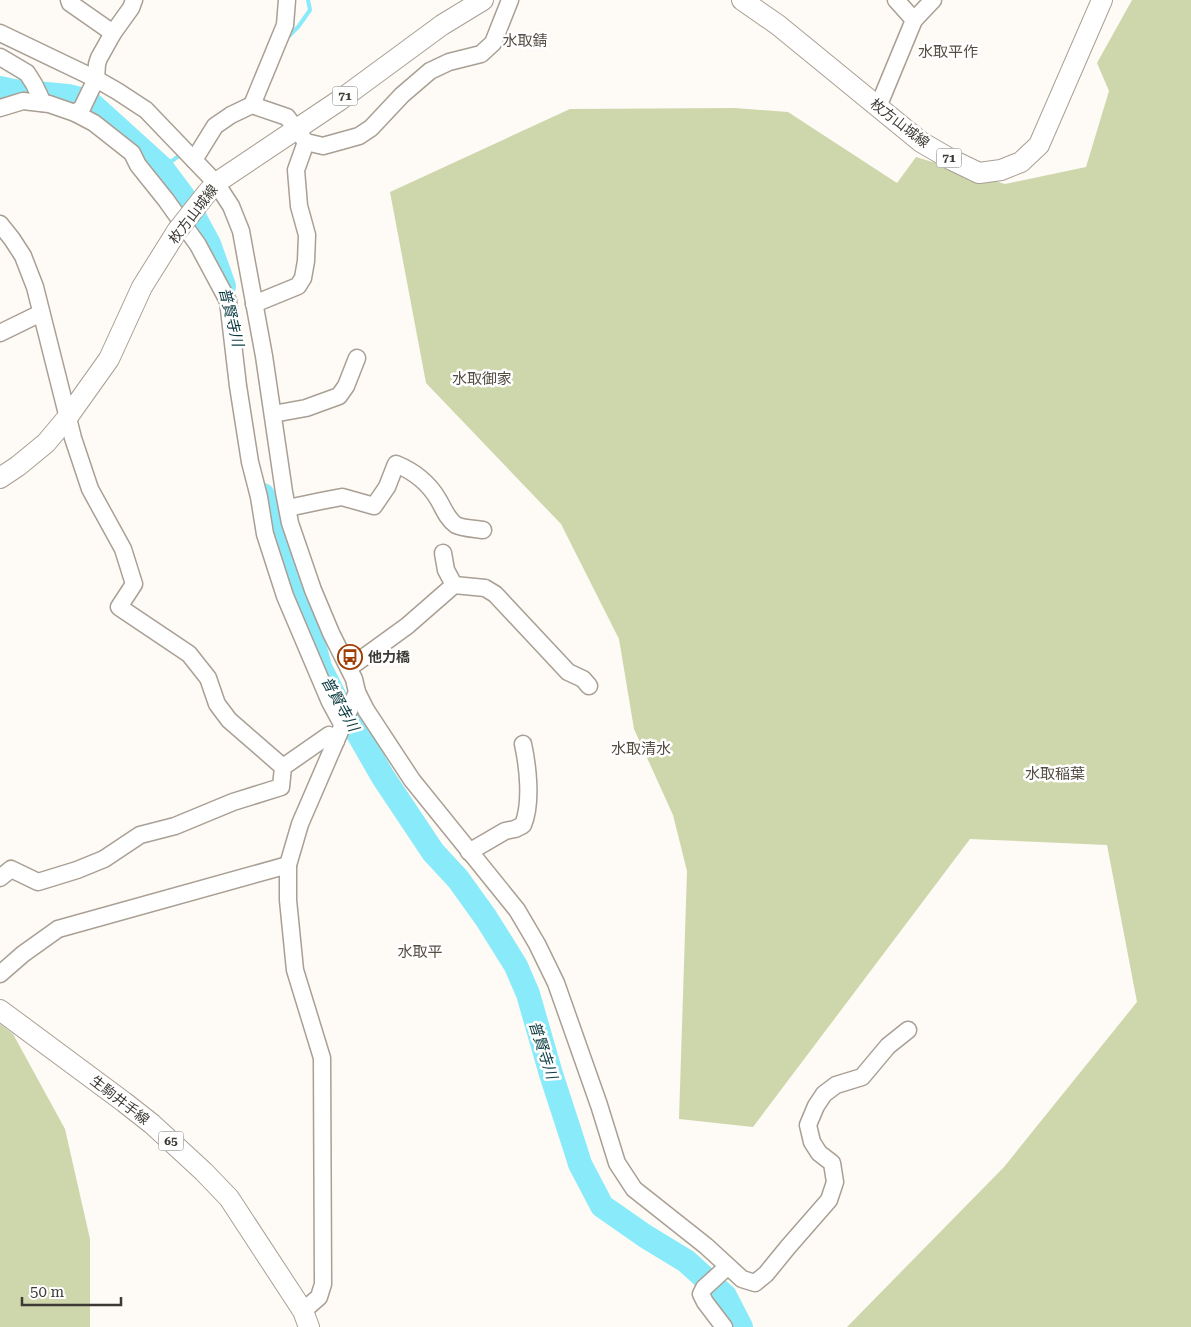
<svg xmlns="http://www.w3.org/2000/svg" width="1191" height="1327" font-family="'Roboto Serif','Noto Sans JP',serif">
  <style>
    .green { fill: #ced7ac }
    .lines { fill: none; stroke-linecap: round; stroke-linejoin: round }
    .stream { stroke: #89ebf9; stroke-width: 4 }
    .river { stroke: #89ebf9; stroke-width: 24 }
    .minor-casing { stroke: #a99f94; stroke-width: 19 }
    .major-casing { stroke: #a99f94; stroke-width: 22 }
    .minor { stroke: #fff; stroke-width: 16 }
    .major { stroke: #fff; stroke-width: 20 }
    .major-bridge-casing { stroke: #a99f94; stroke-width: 22; stroke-linecap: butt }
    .major-bridge { stroke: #fff; stroke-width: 20 }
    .labels { text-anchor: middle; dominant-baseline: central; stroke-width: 5; stroke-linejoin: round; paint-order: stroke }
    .shield { fill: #fff; stroke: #777572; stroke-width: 1 }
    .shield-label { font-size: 12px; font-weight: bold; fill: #3d3a35 }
    .street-label { font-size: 14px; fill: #3d3a35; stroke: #fff }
    .poi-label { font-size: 14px; font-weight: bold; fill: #3d3a35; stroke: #fff; text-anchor: start }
    .neighbourhood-label { font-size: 15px; fill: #554d43; stroke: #fff }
    .water-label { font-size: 15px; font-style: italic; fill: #07383e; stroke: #fff }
  </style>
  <rect width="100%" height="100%" fill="#fefaf5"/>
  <g class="green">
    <path d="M 1132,0 L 1191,0 L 1191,1327 L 847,1327 L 1004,1167 L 1137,1002 L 1107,845 L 970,839 L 753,1127 L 679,1119 L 687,871 L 673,815 L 634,729 L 619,639 L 561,524 L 426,383 L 390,192 L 570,109 L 734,108 L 788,112 L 897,183 L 916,157 L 1005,184 L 1086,167 L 1109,91 L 1097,63 Z"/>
    <path d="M 0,1024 L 13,1034 L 65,1129 L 90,1239 L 90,1327 L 0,1327 Z"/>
  </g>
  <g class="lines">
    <g class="stream">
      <path d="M 288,37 L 298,27 L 310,10 L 308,0"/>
      <path d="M 162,168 L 183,153"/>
    </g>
    <g class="river">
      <path d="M 0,88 L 14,91 L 68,96 L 88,101 L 162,168 L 183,196 L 209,244 L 224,286"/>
      <path d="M 263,495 L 272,526 L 303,617 L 314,644 L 320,667 L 340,707 L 356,730 L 383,777 L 433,852 L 458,879 L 486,918 L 516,966 L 528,994 L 551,1074 L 576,1151 L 580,1164 L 602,1206 L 645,1236 L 686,1261 L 725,1296 L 741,1327"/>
    </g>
    <defs>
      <g id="minor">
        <path d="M 69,0 L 70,3 L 113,33"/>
        <path d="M 896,0 L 914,20"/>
        <path d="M 0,33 L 96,79 L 117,91 L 146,110 L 216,183 L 231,206 L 241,231 L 247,264 L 264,356 L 284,492 L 290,523 L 313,590 L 331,633 L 354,679 L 357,692 L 300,824 L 288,865 L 288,900 L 295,970 L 322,1058 L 323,1284 L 319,1297 L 303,1311"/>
        <path d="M 0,57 L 27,73 L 34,84 L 43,103"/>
        <path d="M 252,105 L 285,25 L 287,0"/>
        <path d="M 878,107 L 914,20 L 933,0"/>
        <path d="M 0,108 L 23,101 L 49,104 L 75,113 L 82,108 L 96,79 L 97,64 L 99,58 L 113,33 L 131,8 L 134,0"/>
        <path d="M 75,113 L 94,123 L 132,153 L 138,165 L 166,200 L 198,245 L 228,301 L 238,386 L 250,462 L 259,497 L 265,534 L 285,596 L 330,702 L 343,726"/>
        <path d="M 194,160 L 215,126 L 231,115 L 252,105 L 287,117 L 306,142 L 323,146 L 359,136 L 371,128 L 402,95 L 430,71 L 449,62 L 481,54 L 493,43 L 510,0"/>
        <path d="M 0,224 L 12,239 L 23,256 L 35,287 L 73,438 L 90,489 L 123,549 L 134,584 L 119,607 L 189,654 L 208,678 L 217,704 L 229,720 L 283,767"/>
        <path d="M 254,304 L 298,286 L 303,278 L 306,261 L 307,235 L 299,206 L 296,170 L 306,142"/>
        <path d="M 0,333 L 41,313"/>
        <path d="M 273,414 L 306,408 L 339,396 L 346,386 L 357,358"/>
        <path d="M 288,508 L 321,501 L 342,497 L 374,506 L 387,487 L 396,464 C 413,471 428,482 438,499 C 443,507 447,519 456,525 C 461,528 476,529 483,530"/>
        <path d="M 443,553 L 446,570 L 454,585"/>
        <path d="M 349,668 L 407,626 L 454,585 L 485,588 L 495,594 L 568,672 L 583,679 L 589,686"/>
        <path d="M 357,692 L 366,710 L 412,780 L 517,910 L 537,944 L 556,983 L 599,1105 L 617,1163 L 634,1189 L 706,1246 L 742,1279 L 755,1283 L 766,1274 L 788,1247 L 829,1200 L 835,1182 L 832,1163 L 819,1153 L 812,1142 L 808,1125 L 816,1106 L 824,1094 L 836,1085 L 862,1077 L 888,1046 L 908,1030"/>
        <path d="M 469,852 L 505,831 L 515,829 L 523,825 C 532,803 528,767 523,744"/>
        <path d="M 0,878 L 11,869 L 38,882 L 77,870 L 104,859 L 140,835 L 175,826 L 233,802 L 281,787 L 283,767 L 329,735 L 336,741"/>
        <path d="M 0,974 L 23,954 L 58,929 L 288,865"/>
        <path d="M 724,1327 L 705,1302 L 701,1294 L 704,1288 L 727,1267"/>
      </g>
      <g id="major">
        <path d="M 742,0 L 778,25 L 921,142 L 952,160 L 979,173 L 1001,170 L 1021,162 L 1039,145 L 1102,0"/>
        <path d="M 207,193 L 216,183 L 340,100 L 442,25 L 483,0"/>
        <path d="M 0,478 L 18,466 L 46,443 L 67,418 L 109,359 L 142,287 L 177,231"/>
        <path d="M 0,1010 L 124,1102 L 152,1124 L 204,1172 L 229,1198 L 303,1311 L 309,1327"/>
      </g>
    </defs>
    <use href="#minor" class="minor-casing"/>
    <use href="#major" class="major-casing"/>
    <use href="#minor" class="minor"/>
    <use href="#major" class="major"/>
    <defs>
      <path id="major-bridge" d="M 177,231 L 207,193"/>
    </defs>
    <use href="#major-bridge" class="major-bridge-casing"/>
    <use href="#major-bridge" class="major-bridge"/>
  </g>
  <defs>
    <symbol id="bus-ring" viewBox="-11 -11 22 22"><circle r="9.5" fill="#fff" stroke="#a03d01" stroke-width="1.5"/><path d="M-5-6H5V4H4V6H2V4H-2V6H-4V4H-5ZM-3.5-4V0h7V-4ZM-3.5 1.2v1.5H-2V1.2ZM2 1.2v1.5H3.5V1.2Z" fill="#a03d01"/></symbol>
  </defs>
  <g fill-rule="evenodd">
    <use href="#bus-ring" x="336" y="643" width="28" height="28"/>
  </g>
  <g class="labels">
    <g class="shield">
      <rect x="332.5" y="86.5" width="25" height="19" rx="4"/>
      <rect x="936.5" y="148.5" width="25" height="19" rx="4"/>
      <rect x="158.5" y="1131.5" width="25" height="19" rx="4"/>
    </g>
    <g class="shield-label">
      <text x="345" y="96">71</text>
      <text x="949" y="158">71</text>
      <text x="171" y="1141">65</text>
    </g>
    <g class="street-label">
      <text transform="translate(900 123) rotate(38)">枚方山城線</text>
      <text transform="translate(193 214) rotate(-52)">枚方山城線</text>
      <text transform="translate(120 1100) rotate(38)">生駒井手線</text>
    </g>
    <g class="poi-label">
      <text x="368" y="657">他力橋</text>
    </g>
    <g class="neighbourhood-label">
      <text x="525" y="41">水取錆</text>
      <text x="948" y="52">水取平作</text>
      <text x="482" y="379">水取御家</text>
      <text x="641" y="749">水取清水</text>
      <text x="1055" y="774">水取稲葉</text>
      <text x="420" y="952">水取平</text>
    </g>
    <g class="water-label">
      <text transform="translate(231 317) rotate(76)">普賢寺川</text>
      <text transform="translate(340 704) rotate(61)">普賢寺川</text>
      <text transform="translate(543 1050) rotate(72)">普賢寺川</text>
    </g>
  </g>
  <path d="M22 1297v8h99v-8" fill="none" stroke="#3d3a35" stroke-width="2.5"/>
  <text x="30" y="1297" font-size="15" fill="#3d3a35" stroke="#ffffff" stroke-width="4" paint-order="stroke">50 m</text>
</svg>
